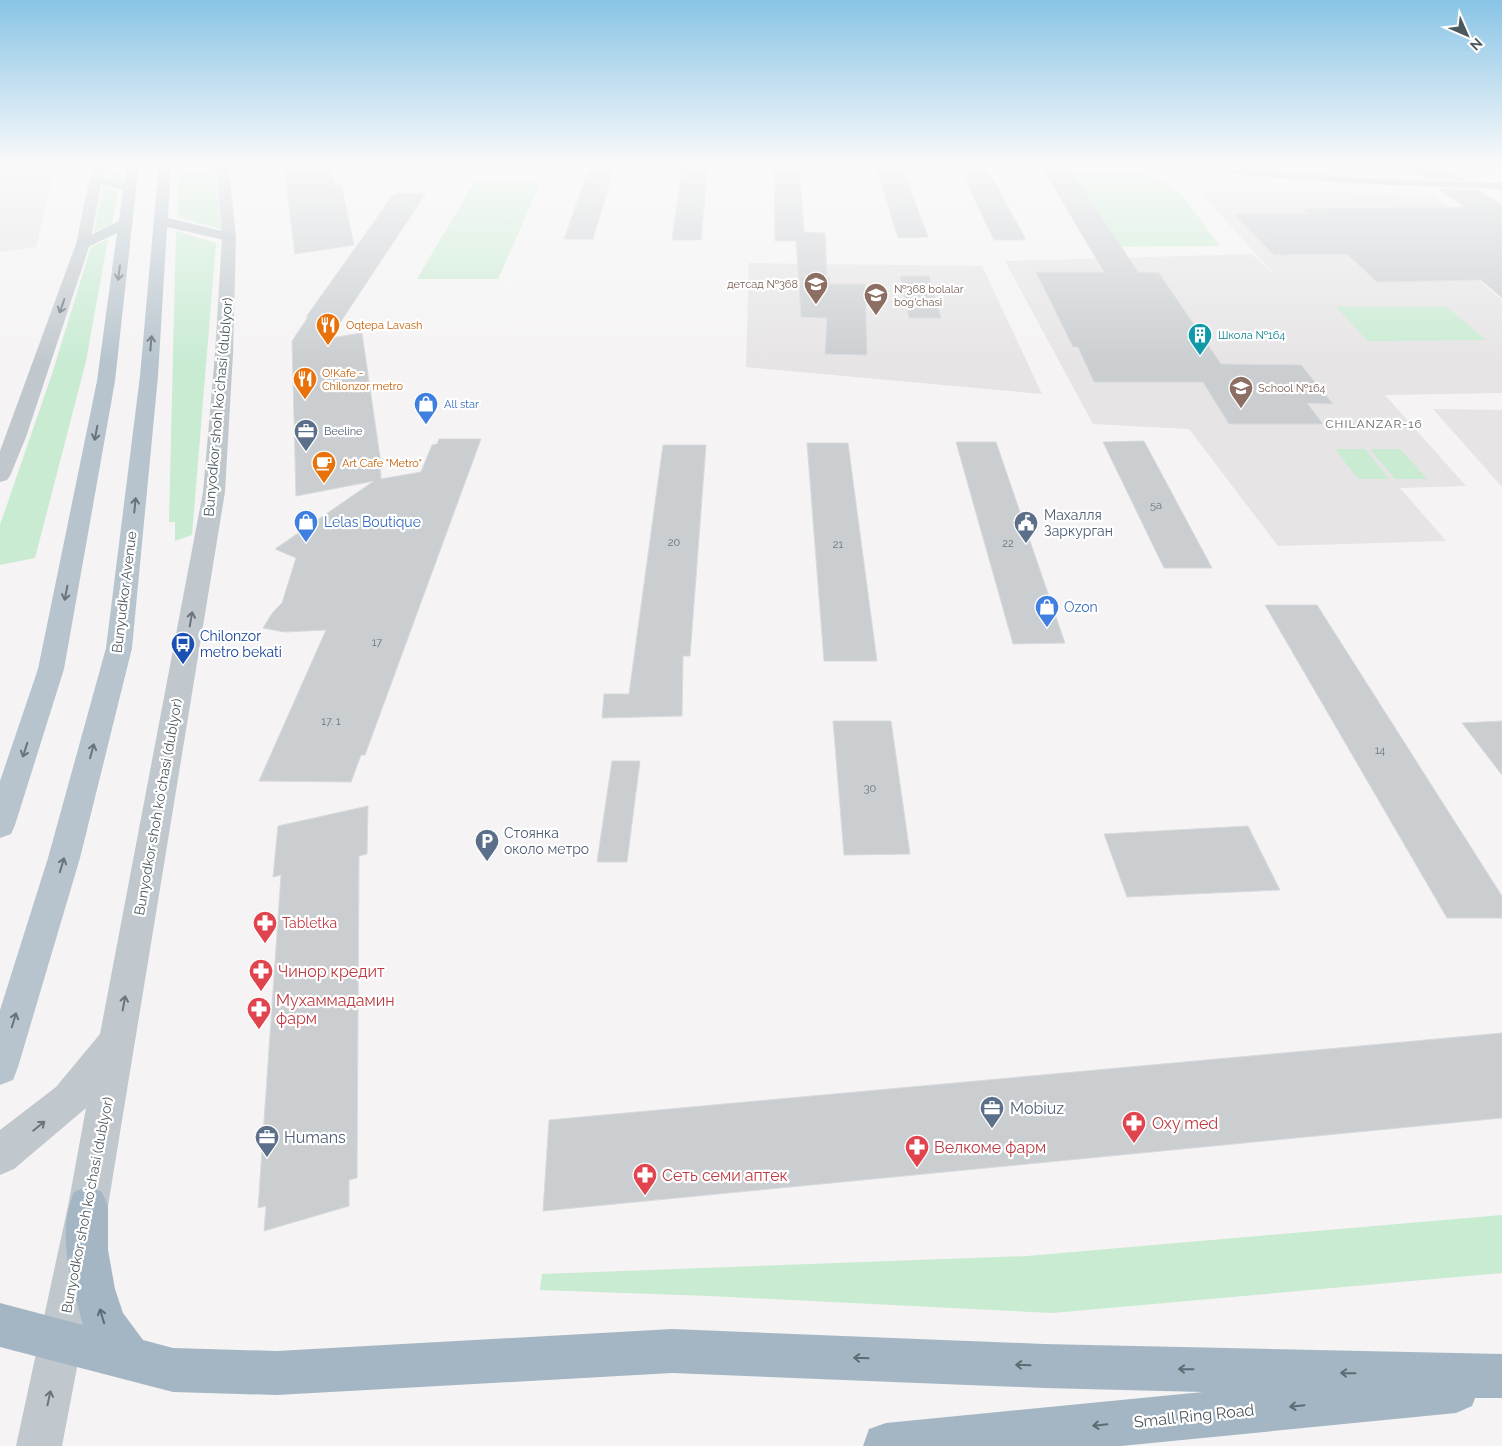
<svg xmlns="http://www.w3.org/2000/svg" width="1502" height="1446" font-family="Raleway,sans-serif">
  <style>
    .education { fill: #e6e4e4 }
    .green { fill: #c8ebd2 }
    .building { fill: #caced1; stroke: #d8dadd }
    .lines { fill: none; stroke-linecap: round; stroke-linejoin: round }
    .minor { fill: #c1c8cd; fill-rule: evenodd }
    .tertiary { fill: #c1c8cd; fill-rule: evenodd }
    .primary { fill: #b7c4cd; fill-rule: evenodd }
    .trunk { fill: #a4b6c4; fill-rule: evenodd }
    .oneway { stroke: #68737a }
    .oneway2 { stroke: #6a747a }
    .oneway3 { stroke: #5e6b72 }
    .labels { text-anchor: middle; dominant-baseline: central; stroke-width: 4.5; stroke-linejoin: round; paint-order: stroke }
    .far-education-label { font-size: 11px; fill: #785e54; stroke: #fff; text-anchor: start }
    .far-food-label { font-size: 11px; fill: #c56008; stroke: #fff; text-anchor: start }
    .far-culture-label { font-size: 11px; fill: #0d838f; stroke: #fff; text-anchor: start }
    .far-shop-label { font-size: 11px; fill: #366cbe; stroke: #fff; text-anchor: start }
    .far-service-label { font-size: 11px; fill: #4e5e75; stroke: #fff; text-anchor: start }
    .number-label { font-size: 11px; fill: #6c767b }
    .far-neighbourhood-label { font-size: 12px; letter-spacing: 1px; fill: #606467; stroke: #fff }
    .street-label { font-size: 14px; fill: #4d585e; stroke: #fff }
    .service-label { font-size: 14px; fill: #4e5e75; stroke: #fff; text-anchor: start }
    .shop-label { font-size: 14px; fill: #366cbe; stroke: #fff; text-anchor: start }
    .transit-label { font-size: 14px; fill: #164399; stroke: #fff; text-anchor: start }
    .health-label { font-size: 14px; fill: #be3a42; stroke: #fff; text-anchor: start }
    .near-health-label { font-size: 16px; fill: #be3a42; stroke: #fff; text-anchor: start }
    .near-service-label { font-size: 16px; fill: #4e5e75; stroke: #fff; text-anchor: start }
    .near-street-label { font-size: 16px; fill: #4d585e; stroke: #fff }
  </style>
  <rect width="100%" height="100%" fill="#f5f3f3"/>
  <g class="education">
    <path d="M 0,162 L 57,162 L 36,247 L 0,252 Z"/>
    <path d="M 1199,191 L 1340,192 L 1433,196 L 1502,245 L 1447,254 L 1502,300 L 1502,393 L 1385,395 L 1466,486 L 1400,488 L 1446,541 L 1278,546 L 1189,429 L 1093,424 L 1005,261 L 1252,254 L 1279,280 Z"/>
    <path d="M 749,263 L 982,266 L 1042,394 L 746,367 Z"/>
    <path d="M 1433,409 L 1502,410 L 1502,487 Z"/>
  </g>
  <g class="green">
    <path d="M 108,162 L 123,162 L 120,182 L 106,177 Z"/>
    <path d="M 179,162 L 214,162 L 221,229 L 178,217 Z"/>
    <path d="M 1069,167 C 1105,169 1149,164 1177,191 C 1193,207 1206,228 1220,246 L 1092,247 L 1116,239 Z"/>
    <path d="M 474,182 L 541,182 L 498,279 L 417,279 Z"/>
    <path d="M 103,187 L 118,191 L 112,224 L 94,232 Z"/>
    <path d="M 176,231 L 216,243 L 192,535 L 175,541 L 175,522 L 169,522 Z"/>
    <path d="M 108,239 L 86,361 L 35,558 L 0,565 L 0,525 L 53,371 L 91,247 Z"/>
    <path d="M 1336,307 L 1447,307 L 1486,340 L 1368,341 Z"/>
    <path d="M 1335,449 L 1365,449 L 1389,479 L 1358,479 Z"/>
    <path d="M 1370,449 L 1400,449 L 1427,479 L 1395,479 Z"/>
    <path d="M 1502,1215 L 1502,1273 L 1052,1313 L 710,1296 L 540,1290 L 542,1274 L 1027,1256 Z"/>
  </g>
  <g class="building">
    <path d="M 301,162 L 329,162 L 335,185 L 341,184 L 354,245 L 295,254 L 284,167 L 301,165 Z"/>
    <path d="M 591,162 L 616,162 L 593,239 L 564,239 Z"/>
    <path d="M 683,162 L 708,162 L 701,240 L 672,240 Z"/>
    <path d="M 774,162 L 799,162 L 804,232 L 825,233 L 827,277 L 829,277 L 830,284 L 865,284 L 867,355 L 825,354 L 827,318 L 801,317 L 796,241 L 775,241 Z"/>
    <path d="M 1417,162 L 1438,162 L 1464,180 L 1424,178 L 1412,169 Z"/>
    <path d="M 875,164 L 901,164 L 928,237 L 898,238 Z"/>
    <path d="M 958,164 L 985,164 L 1026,240 L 994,240 Z"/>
    <path d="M 1042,167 L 1069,167 L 1138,272 L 1159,273 L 1221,364 L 1301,365 L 1333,404 L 1307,403 L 1323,424 L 1229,424 L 1203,382 L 1094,382 L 1078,347 L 1073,347 L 1036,272 L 1104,272 Z"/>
    <path d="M 1439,189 L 1479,190 L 1502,205 L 1502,298 L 1481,280 L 1377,282 L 1347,254 L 1274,255 L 1234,214 L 1307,214 L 1302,209 L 1464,207 Z"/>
    <path d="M 398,193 L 426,193 L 330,338 L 362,333 L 380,457 L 381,479 L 421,472 L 432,445 L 437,444 L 439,439 L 481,439 L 365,755 L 361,755 L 351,782 L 259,781 L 326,630 L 284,632 L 263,628 L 273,612 L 282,603 L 296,558 L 275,549 L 374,481 L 296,496 L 292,341 L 308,317 L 306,317 L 393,195 Z"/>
    <path d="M 900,276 L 929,276 L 941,318 L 909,318 Z"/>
    <path d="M 1144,441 L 1212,568 L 1164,568 L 1103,442 Z"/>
    <path d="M 956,442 L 996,442 L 1065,643 L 1013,644 Z"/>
    <path d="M 807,443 L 848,443 L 877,661 L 824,661 Z"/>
    <path d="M 663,445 L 706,445 L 690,656 L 683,656 L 682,716 L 602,718 L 604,694 L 629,694 Z"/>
    <path d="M 1265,605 L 1317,605 L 1502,896 L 1502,918 L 1447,918 Z"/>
    <path d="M 833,721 L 891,721 L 910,854 L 844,855 Z"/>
    <path d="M 1502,721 L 1502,775 L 1462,723 Z"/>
    <path d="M 612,761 L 640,761 L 627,862 L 597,862 Z"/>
    <path d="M 368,806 L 367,854 L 359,856 L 357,1178 L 349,1180 L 349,1206 L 264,1231 L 266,1206 L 258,1208 L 281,875 L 273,877 L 278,826 Z"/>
    <path d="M 1248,826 L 1280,890 L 1127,897 L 1104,834 Z"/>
    <path d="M 1502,1033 L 1502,1118 L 543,1211 L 549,1120 Z"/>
  </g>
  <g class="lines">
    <g class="minor">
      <path d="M 249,162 L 274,162 L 269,165 L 222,172 L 217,169 L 222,166 Z"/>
      <path d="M 1104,162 L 1150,162 L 1363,178 L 1502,183 L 1502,189 L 1363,184 L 1109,165 Z"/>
    </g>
    <g class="tertiary">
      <path d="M 93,162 L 105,162 L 90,244 L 26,437 L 10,476 L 7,480 L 0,482 L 0,451 L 76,244 Z"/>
      <path d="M 216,162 L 228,162 L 236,237 L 233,354 L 225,492 L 108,1206 L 62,1446 L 16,1446 L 68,1206 L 86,1108 L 14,1169 L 0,1175 L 0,1130 L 56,1087 L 100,1034 L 203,492 L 215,354 L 222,237 Z"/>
    </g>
    <g class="primary">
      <path d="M 127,162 L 139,162 L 115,381 L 64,669 L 15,825 L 11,834 L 0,838 L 0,781 L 38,669 L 97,381 L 117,233 L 88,247 L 78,247 L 76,244 L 78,241 L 119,221 L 123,190 L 91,182 L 90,179 L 96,175 L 124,183 Z"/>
      <path d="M 159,162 L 171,162 L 168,218 L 234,234 L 236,237 L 234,240 L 229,241 L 167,227 L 158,376 L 132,648 L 80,858 L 18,1067 L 13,1080 L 0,1085 L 0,1010 L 48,858 L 106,648 L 140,376 Z"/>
    </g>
    <path class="trunk" d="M 88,1186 L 102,1192 L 108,1206 L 108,1250 L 115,1289 L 123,1313 L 143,1340 L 173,1348 L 277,1351 L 672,1329 L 1044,1344 L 1502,1354 L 1502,1398 L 1475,1398 L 1472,1406 L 1456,1413 L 1121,1446 L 863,1446 L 869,1429 L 886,1423 L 1203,1392 L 1044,1388 L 672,1373 L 277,1395 L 173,1392 L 0,1347 L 0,1303 L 83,1325 C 71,1283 56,1234 74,1192 Z"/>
  </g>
  <defs><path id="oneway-shaft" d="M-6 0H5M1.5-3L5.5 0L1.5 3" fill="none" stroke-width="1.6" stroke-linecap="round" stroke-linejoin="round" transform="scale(1.25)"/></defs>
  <g class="oneway">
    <use href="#oneway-shaft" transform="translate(119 273) rotate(97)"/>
    <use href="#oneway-shaft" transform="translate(151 343) rotate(-85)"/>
    <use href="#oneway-shaft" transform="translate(96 433) rotate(101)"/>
    <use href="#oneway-shaft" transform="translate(135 505) rotate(-84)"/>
    <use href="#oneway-shaft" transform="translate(66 593) rotate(101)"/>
    <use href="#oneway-shaft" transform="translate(25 750) rotate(108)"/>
    <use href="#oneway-shaft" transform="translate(92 751) rotate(-75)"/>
    <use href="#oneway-shaft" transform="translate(62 865) rotate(-73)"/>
    <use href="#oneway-shaft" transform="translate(14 1020) rotate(-73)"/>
  </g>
  <g class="oneway2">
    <use href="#oneway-shaft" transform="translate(62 306) rotate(109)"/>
    <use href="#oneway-shaft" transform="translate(191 619) rotate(-80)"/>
    <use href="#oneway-shaft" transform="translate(124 1003) rotate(-80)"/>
    <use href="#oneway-shaft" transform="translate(39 1126) rotate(-39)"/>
    <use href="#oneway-shaft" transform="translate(49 1398) rotate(-78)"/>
  </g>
  <g class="oneway3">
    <use href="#oneway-shaft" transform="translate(102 1316) rotate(-107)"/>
    <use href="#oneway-shaft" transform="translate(861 1358) rotate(-178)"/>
    <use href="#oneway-shaft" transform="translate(1023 1365) rotate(-178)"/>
    <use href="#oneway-shaft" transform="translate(1186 1369) rotate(-179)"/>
    <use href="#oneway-shaft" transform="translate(1348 1373) rotate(-179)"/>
    <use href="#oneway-shaft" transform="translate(1297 1406) rotate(174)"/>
    <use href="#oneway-shaft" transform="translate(1100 1425) rotate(174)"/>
  </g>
  <linearGradient id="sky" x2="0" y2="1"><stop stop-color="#89c4e6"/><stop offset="0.45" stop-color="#fafafa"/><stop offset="1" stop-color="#fafafa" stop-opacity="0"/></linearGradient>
  <rect width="1502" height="364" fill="url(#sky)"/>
  <defs>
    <symbol id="school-pin" viewBox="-11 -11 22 30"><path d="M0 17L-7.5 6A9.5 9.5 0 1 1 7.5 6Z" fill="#8d6e63" stroke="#fff"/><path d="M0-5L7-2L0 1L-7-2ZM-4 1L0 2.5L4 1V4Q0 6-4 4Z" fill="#fff"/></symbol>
    <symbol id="restaurant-pin" viewBox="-11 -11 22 30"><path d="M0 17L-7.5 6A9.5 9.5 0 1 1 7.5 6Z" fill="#e8710a" stroke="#fff"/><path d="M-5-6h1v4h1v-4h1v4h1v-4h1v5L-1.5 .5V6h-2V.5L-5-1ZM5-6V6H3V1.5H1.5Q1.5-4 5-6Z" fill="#fff"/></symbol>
    <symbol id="building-pin" viewBox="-11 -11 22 30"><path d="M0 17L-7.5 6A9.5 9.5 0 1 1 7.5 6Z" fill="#0f9aa8" stroke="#fff"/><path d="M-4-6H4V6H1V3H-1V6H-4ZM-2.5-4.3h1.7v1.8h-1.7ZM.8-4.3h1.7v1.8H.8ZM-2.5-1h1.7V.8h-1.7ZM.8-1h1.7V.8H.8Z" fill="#fff"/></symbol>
    <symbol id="shop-pin" viewBox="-11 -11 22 30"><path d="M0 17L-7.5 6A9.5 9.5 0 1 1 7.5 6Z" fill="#3f7fe0" stroke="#fff"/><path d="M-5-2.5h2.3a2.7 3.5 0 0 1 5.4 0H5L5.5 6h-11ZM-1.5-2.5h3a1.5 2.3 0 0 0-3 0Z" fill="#fff"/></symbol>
    <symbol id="office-pin" viewBox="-11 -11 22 30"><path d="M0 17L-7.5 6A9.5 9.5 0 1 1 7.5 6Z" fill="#5c6f8a" stroke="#fff"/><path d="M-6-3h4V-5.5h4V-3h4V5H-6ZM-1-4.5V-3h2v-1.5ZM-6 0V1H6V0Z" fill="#fff"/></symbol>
    <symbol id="cafe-pin" viewBox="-11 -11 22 30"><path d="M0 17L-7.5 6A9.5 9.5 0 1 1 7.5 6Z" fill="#e8710a" stroke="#fff"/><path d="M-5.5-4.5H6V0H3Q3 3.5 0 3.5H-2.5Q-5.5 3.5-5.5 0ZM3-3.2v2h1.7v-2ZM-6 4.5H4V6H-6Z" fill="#fff"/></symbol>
    <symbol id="civic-pin" viewBox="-11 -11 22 30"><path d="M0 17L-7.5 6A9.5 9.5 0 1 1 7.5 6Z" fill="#5c6f8a" stroke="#fff"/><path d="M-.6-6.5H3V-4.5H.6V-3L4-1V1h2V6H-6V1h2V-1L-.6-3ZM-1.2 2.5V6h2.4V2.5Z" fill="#fff"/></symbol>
    <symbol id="bus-pin" viewBox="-11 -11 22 30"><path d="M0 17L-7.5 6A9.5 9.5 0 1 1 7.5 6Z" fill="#1a4fb4" stroke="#fff"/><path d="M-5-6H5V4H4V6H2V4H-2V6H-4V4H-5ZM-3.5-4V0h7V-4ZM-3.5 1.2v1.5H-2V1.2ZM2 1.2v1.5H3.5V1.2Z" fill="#fff"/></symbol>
    <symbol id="parking-pin" viewBox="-11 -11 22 30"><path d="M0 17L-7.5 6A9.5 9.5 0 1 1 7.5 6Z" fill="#5c6f8a" stroke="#fff"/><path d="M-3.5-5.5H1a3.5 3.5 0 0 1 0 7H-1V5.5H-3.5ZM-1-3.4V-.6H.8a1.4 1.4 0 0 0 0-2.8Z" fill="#fff"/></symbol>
    <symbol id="pharmacy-pin" viewBox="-11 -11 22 30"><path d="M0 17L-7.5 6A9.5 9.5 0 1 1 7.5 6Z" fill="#e0444e" stroke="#fff"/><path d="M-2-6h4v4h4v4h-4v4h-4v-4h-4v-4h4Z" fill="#fff"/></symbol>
  </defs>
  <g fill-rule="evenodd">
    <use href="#school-pin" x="802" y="270" width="28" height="38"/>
    <use href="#school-pin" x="862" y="281" width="28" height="38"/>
    <use href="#restaurant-pin" x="314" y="311" width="28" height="38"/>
    <use href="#building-pin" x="1186" y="321" width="28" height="38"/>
    <use href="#restaurant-pin" x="291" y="365" width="28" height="38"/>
    <use href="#school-pin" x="1227" y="374" width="28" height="38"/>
    <use href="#shop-pin" x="412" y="390" width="28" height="38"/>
    <use href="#office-pin" x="292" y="417" width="28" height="38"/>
    <use href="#cafe-pin" x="310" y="449" width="28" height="38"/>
    <use href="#shop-pin" x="292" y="508" width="28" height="38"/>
    <use href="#civic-pin" x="1012" y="509" width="28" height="38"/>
    <use href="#shop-pin" x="1033" y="593" width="28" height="38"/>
    <use href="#bus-pin" x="169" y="630" width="28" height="38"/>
    <use href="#parking-pin" x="473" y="827" width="28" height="38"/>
    <use href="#pharmacy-pin" x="251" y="909" width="28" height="38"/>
    <use href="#pharmacy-pin" x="247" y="957" width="28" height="38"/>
    <use href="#pharmacy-pin" x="245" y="995" width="28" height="38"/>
    <use href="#office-pin" x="978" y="1094" width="28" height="38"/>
    <use href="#pharmacy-pin" x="1120" y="1109" width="28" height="38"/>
    <use href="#office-pin" x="253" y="1123" width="28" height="38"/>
    <use href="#pharmacy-pin" x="903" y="1133" width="28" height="38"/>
    <use href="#pharmacy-pin" x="631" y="1161" width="28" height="38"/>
  </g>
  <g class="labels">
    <g class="far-education-label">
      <text x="798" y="284" text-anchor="end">детсад №368</text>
      <text x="894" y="289">№368 bolalar<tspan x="894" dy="13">bog'chasi</tspan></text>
      <text x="1258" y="388">School №164</text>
    </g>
    <g class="far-food-label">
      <text x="346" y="325">Oqtepa Lavash</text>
      <text x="322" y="373">O!Kafe -<tspan x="322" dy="13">Chilonzor metro</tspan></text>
      <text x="342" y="463">Art Cafe "Metro"</text>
    </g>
    <g class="far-culture-label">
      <text x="1218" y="335">Школа №164</text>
    </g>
    <g class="far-shop-label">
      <text x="444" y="404">All star</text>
    </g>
    <g class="far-service-label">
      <text x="324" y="431">Beeline</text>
    </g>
    <g class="number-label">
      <text x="1156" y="505">5а</text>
      <text x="674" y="542">20</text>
      <text x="1008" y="543">22</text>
      <text x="838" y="544">21</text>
      <text x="377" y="642">17</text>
      <text x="331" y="721">17. 1</text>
      <text x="1380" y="750">14</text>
      <text x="870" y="788">30</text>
    </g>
    <g class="far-neighbourhood-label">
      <text x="1374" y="424">CHILANZAR-16</text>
    </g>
    <g class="street-label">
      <text transform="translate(218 407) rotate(-85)">Bunyodkor shoh koʻchasi (dublyor)</text>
      <text transform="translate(124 592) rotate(-83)">Bunyudkor Avenue</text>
      <text transform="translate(158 807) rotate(-80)">Bunyodkor shoh koʻchasi (dublyor)</text>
      <text transform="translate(87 1205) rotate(-79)">Bunyodkor shoh koʻchasi (dublyor)</text>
    </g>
    <g class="service-label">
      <text x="1044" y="515">Махалля<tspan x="1044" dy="16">Заркурган</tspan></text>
      <text x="504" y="833">Стоянка<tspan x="504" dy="16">около метро</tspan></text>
    </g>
    <g class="shop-label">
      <text x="324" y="522">Lelas Boutique</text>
      <text x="1064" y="607">Ozon</text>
    </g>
    <g class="transit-label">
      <text x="200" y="636">Chilonzor<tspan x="200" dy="16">metro bekati</tspan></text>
    </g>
    <g class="health-label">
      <text x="282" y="923">Tabletka</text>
    </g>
    <g class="near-health-label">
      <text x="278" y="971">Чинор кредит</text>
      <text x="276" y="1000">Мухаммадамин<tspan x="276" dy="18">фарм</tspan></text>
      <text x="1152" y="1123">Oxy med</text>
      <text x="934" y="1147">Велкоме фарм</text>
      <text x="662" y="1175">Сеть семи аптек</text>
    </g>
    <g class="near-service-label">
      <text x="1010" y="1108">Mobiuz</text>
      <text x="284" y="1137">Humans</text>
    </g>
    <g class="near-street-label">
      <text transform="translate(1194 1416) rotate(-6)">Small Ring Road</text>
    </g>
  </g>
  <g transform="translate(1467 35) rotate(135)" stroke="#ffffff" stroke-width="4" paint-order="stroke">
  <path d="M0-4L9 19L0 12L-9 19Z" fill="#4d585e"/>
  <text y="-8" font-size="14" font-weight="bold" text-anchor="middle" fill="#4d585e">N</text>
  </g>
</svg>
